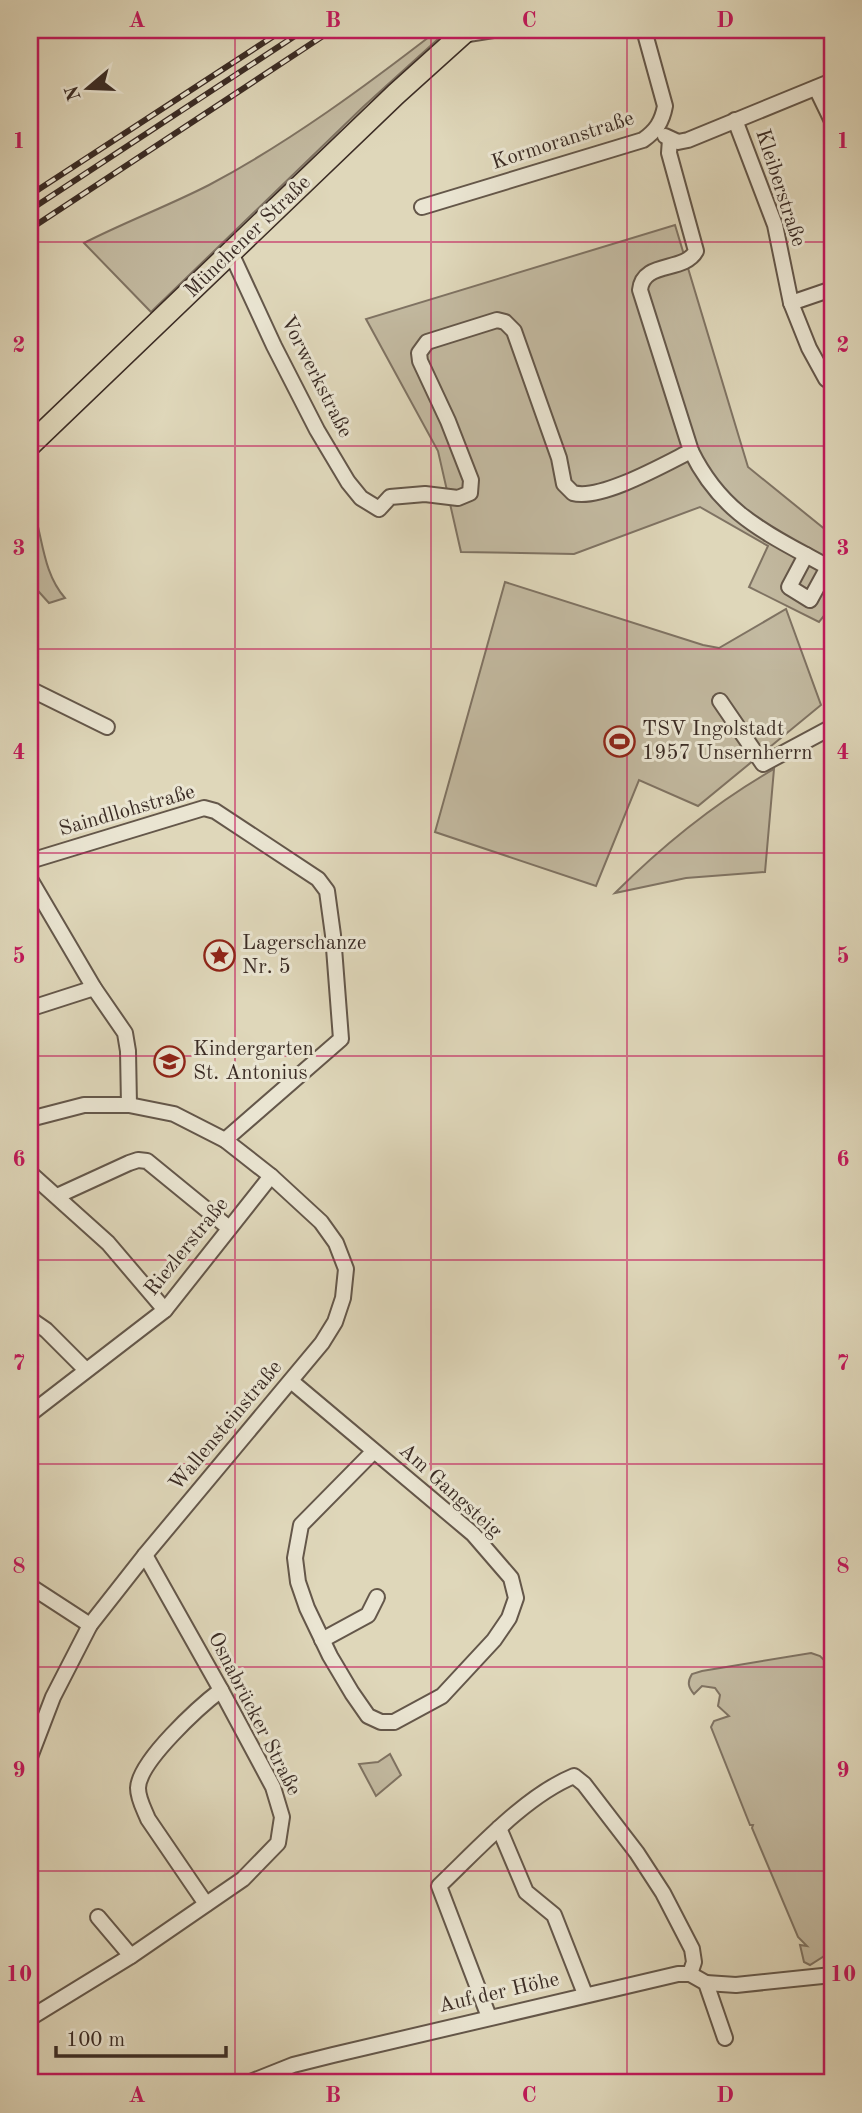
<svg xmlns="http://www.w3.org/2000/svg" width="862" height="2113" font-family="'Old Standard TT',serif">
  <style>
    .green { fill: #c3baa1; stroke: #7f7363; stroke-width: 2 }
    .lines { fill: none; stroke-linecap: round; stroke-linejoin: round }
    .minor-casing { stroke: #64574a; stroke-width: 18 }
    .primary-casing { stroke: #3b2c25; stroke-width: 24 }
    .minor { stroke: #eae5d2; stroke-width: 14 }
    .primary { stroke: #dfd7ba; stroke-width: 21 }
    .rail-casing { stroke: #3b2c25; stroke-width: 6 }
    .rail { stroke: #eae5d2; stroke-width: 3.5; stroke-dasharray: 10; stroke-linecap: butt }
    .grid { fill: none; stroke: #c2185b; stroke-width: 2; stroke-opacity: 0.55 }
    .labels { text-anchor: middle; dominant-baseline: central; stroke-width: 6; stroke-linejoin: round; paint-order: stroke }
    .street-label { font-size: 21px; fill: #3b2c25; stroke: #eae5d2 }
    .poi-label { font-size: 21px; fill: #3b2c25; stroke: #eae5d2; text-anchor: start }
    .neatline { fill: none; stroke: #c2185b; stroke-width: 2.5 }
    .grid-label { font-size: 23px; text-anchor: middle; font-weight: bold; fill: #c2185b }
  </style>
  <rect width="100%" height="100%" fill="#dfd7ba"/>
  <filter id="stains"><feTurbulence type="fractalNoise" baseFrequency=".00286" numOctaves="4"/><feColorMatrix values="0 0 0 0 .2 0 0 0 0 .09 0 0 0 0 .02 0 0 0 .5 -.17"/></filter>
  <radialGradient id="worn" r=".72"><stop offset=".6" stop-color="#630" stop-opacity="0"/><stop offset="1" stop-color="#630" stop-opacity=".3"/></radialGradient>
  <g class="green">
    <path d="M 438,30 L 448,30 L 363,107 L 151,312 L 84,243 C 125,222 168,206 209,185 C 290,142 367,85 438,30 Z"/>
    <path d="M 675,225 L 748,467 L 832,535 L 832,606 L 819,622 L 749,587 L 768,546 L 700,507 L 574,554 L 461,552 L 438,451 L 366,319 Z"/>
    <path d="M 30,499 C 43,532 41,571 65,598 L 49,603 L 30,582 Z"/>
    <path d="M 505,582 L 703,645 L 719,648 L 786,609 L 821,705 L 698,806 L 639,780 L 596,886 L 435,832 Z"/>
    <path d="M 774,769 L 765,872 L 686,878 L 615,893 C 663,845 715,803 774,769 Z"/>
    <path d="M 811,1653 L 820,1656 L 832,1668 L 832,1951 L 810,1965 L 804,1962 L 800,1945 L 807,1946 L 798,1937 L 752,1828 L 753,1825 L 750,1825 L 711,1727 L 714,1721 L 729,1716 L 718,1706 L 720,1695 L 715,1688 L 702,1686 L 694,1694 C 688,1687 687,1682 692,1674 L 702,1671 Z"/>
    <path d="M 390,1754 L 401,1775 L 376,1796 L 359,1764 L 378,1762 Z"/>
  </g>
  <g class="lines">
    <defs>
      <g id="minor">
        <path d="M 462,35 L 493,30"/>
        <path d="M 816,88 L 832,121"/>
        <path d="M 735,120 L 775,225 L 791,303 L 809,348 L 826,379 L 832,383"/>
        <path d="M 665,136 L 678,142 L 688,140 L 832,81"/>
        <path d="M 422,207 L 643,140 C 656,131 662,122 665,106 L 644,30"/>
        <path d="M 231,253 L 274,346 L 317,430 L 348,482 L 361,498 L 379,509 L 390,497 L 425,494 L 458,498 L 470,493 L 471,480 L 448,421 L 420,361 L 419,353 L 427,342 L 497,320 L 505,322 L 514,331 L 559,458 L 564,484 L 573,493 C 600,501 665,464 691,451 L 640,290 C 643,260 684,273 696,251 L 669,153 L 670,139"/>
        <path d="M 791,303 L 832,289"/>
        <path d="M 691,451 C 718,506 754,527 806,555"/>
        <path d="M 806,555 L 828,567 L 810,600 L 789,587 Z"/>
        <path d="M 30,689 L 107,727"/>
        <path d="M 720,701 L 763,764 L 832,727"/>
        <path d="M 30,861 L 204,808 L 215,811 L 318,879 L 327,891 L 333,935 L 341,1039 L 225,1140"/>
        <path d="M 30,879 L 94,988 L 125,1033 L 128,1051 L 129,1105"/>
        <path d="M 30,1004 L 35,1007 L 94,988"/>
        <path d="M 30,1119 L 84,1105 L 129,1105 L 174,1114 L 225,1140 L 271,1176 L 321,1222 L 336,1243 L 346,1269 L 343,1298 L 335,1322 L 322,1343 L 145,1555 L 90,1625 L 53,1697 L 30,1757"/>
        <path d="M 30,1173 L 108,1243 L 165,1310"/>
        <path d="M 57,1196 L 129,1163 L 138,1160 L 147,1161 L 229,1228"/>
        <path d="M 30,1319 L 46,1330 L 86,1370"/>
        <path d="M 291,1381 L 473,1534 L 511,1578 L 516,1598 L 509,1618 L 494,1640 L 442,1696 L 394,1722 L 381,1722 L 368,1716 L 352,1693 L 330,1656 L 307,1608 L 298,1582 L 295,1558 L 301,1525 L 374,1451"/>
        <path d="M 30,1414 L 165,1310 L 271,1176"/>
        <path d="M 30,1586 L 90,1625"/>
        <path d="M 322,1640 L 368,1615 L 377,1597"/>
        <path d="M 499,1828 L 526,1892 L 554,1915 L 585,1994"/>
        <path d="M 206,1904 L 148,1819 C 144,1809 138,1799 138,1788 C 139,1761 200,1706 221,1690"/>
        <path d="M 98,1917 L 131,1956"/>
        <path d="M 706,1983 L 736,1985 L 832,1975"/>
        <path d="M 489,2017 L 439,1886 C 477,1850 525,1796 574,1776 L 584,1784 L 637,1853 L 663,1893 L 692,1949 L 694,1962 L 690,1974"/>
        <path d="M 30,2018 L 131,1956 L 243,1879 L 278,1843 L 282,1817 L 273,1787 L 221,1690 L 145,1555"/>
        <path d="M 248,2083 L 293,2065 L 333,2055 L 678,1974 L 690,1974 L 706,1983 L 725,2038"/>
      </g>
      <path id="primary" d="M 30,445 L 396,94 L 467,30"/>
    </defs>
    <use href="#minor" class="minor-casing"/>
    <use href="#primary" class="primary-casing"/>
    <use href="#minor" class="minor"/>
    <use href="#primary" class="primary"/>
    <defs>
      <g id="rail">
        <path d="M 30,195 L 283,30"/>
        <path d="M 30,210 L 304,30"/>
        <path d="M 30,229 L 332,30"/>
      </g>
    </defs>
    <use href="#rail" class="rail-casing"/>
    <use href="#rail" class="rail"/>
  </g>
  <path class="grid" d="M 235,30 L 235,2083M 431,30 L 431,2083M 627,30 L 627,2083M 30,242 L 832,242M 30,446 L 832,446M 30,649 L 832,649M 30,853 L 832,853M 30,1056 L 832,1056M 30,1260 L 832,1260M 30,1464 L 832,1464M 30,1667 L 832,1667M 30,1871 L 832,1871"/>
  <defs>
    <symbol id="stadium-ring" viewBox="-11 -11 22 22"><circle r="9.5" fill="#eae5d2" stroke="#8f2418" stroke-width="1.5"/><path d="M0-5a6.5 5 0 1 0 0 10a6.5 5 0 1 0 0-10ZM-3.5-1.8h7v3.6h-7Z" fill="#8f2418"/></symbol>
    <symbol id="sight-ring" viewBox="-11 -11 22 22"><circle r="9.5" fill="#eae5d2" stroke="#8f2418" stroke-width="1.5"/><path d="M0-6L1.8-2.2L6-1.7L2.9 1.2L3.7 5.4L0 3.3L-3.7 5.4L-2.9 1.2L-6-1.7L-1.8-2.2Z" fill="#8f2418"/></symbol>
    <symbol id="school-ring" viewBox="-11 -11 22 22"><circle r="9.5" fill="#eae5d2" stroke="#8f2418" stroke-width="1.5"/><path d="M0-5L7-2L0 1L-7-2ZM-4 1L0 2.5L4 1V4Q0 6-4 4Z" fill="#8f2418"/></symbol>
  </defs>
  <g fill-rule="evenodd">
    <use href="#stadium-ring" x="602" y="724" width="35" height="35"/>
    <use href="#sight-ring" x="202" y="938" width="35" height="35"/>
    <use href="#school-ring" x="152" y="1044" width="35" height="35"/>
  </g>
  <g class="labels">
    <g class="street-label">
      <text transform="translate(563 141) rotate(-18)">Kormoranstraße</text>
      <text transform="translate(780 188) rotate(72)">Kleiberstraße</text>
      <text transform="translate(248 237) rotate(-44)">Münchener Straße</text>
      <text transform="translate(316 377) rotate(63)">Vorwerkstraße</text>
      <text transform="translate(127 811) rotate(-16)">Saindllohstraße</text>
      <text transform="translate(187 1247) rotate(-51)">Riezlerstraße</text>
      <text transform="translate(226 1426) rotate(-50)">Wallensteinstraße</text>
      <text transform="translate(450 1491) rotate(42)">Am Gangsteig</text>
      <text transform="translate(254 1714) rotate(63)">Osnabrücker Straße</text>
      <text transform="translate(499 1993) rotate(-13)">Auf der Höhe</text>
    </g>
    <g class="poi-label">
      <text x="642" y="729">TSV Ingolstadt<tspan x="642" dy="24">1957 Unsernherrn</tspan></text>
      <text x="242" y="943">Lagerschanze<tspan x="242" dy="24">Nr. 5</tspan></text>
      <text x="193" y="1049">Kindergarten<tspan x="193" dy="24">St. Antonius</tspan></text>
    </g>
  </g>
  <rect width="862" height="2113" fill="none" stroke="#dfd7ba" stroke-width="77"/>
  <g transform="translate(88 88) rotate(251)" stroke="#eae5d2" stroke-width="5" paint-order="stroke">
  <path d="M0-5L12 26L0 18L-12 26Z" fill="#3b2c25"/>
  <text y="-10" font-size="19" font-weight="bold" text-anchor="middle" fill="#3b2c25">N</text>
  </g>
  <path d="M56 2046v10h170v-10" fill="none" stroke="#3b2c25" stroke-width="3.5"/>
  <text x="66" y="2046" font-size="21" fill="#3b2c25" stroke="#eae5d2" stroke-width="5" paint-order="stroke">100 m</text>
  <rect x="38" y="38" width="786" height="2036" class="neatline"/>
  <g class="grid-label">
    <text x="137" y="27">A</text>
    <text x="333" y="27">B</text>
    <text x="529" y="27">C</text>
    <text x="725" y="27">D</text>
    <text x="19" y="148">1</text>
    <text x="843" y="148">1</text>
    <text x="19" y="352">2</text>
    <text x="843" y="352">2</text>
    <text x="19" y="555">3</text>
    <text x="843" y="555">3</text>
    <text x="19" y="759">4</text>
    <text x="843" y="759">4</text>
    <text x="19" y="963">5</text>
    <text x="843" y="963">5</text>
    <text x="19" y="1166">6</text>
    <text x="843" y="1166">6</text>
    <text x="19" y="1370">7</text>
    <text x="843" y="1370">7</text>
    <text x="19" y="1573">8</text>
    <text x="843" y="1573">8</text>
    <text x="19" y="1777">9</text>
    <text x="843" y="1777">9</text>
    <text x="19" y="1981">10</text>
    <text x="843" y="1981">10</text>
    <text x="137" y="2102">A</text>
    <text x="333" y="2102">B</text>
    <text x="529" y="2102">C</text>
    <text x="725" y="2102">D</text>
  </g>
  <rect width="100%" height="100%" filter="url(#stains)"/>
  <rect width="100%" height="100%" fill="url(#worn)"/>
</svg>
